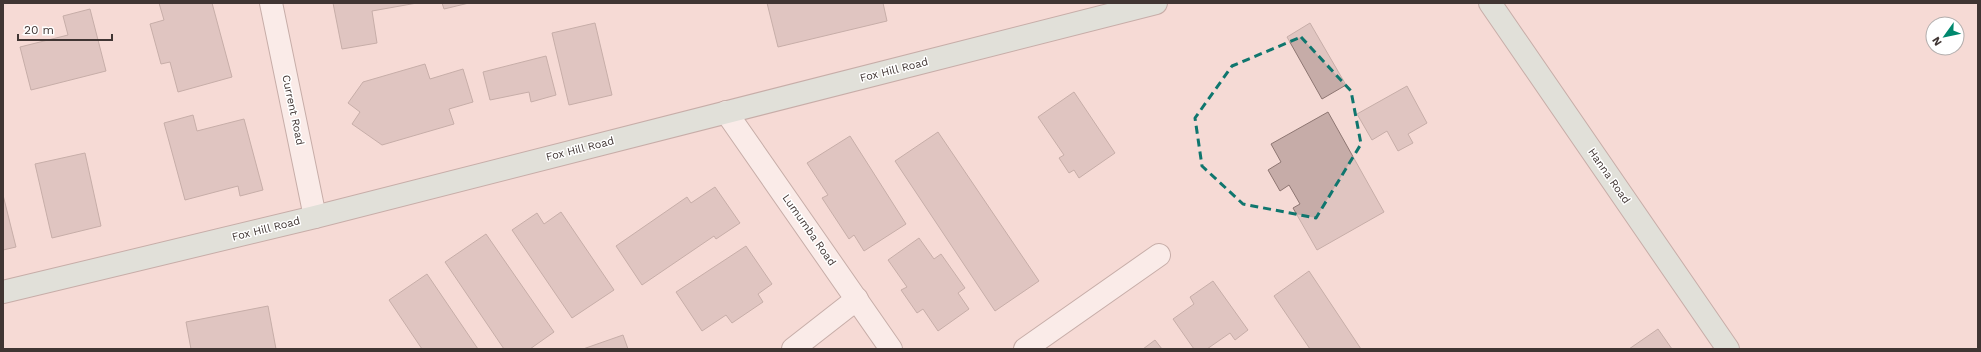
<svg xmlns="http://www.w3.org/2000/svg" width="1981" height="352" font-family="'Work Sans',sans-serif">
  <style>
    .building { fill: #c6aca8; stroke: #8e7672 }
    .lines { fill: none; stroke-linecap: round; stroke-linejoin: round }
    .street-casing { stroke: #8f7672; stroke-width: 24 }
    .secondary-casing { stroke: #8f7672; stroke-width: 24 }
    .street { stroke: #fff; stroke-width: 22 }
    .secondary { stroke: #c7e6de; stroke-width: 22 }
    .marked { fill: none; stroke: #0f766e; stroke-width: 3; stroke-dasharray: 8 5; stroke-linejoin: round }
    .labels { text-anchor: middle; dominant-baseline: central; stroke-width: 3; stroke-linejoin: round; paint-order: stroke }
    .street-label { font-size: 11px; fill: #403533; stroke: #fff }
  </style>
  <rect width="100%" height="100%" fill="#f5dad5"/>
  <g class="building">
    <path d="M 159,3 L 212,3 L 232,77 L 178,92 L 170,62 L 161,64 L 150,24 L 164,20 Z"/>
    <path d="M 333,3 L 417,3 L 372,11 L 377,43 L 342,49 Z"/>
    <path d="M 442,3 L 469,3 L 444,9 Z"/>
    <path d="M 767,3 L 883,3 L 887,21 L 778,47 Z"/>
    <path d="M 90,9 L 106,71 L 31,90 L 20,47 L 68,35 L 63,16 Z"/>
    <path d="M 595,23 L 612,95 L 569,105 L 552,33 Z"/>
    <path d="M 1310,23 L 1346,85 L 1322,99 L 1287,37 Z"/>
    <path d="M 546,56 L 556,95 L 531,102 L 529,92 L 490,100 L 483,72 Z"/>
    <path d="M 425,64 L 430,79 L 463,69 L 473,102 L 449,109 L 454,124 L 382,145 L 352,124 L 360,112 L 348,103 L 363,82 Z"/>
    <path d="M 1407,86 L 1427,123 L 1408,134 L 1413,143 L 1398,151 L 1387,131 L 1372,140 L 1357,114 Z"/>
    <path d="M 1074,92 L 1115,153 L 1079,178 L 1074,170 L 1069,173 L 1059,158 L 1064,155 L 1038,117 Z"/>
    <path d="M 1328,112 L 1384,212 L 1317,250 L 1293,208 L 1300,204 L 1289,185 L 1280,191 L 1268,170 L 1281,162 L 1271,144 Z"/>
    <path d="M 193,115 L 197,131 L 244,119 L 263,190 L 240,196 L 238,186 L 185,200 L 164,123 Z"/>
    <path d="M 938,132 L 1039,281 L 995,311 L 895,161 Z"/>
    <path d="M 850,136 L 906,224 L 864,251 L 854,235 L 849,239 L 822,198 L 828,195 L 807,163 Z"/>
    <path d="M 85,153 L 101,226 L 52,238 L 35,164 Z"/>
    <path d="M 715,187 L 740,223 L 716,239 L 714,236 L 642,285 L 616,246 L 687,197 L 691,203 Z"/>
    <path d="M 3,195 L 16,247 L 3,250 Z"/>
    <path d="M 561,212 L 614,290 L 572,318 L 512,230 L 537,213 L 544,224 Z"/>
    <path d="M 486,234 L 554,332 L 530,349 L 504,349 L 445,262 Z"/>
    <path d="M 919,238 L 934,259 L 941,254 L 965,288 L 958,293 L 969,309 L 938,331 L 923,309 L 917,313 L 901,290 L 907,287 L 888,260 Z"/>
    <path d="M 746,246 L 772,284 L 758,294 L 763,302 L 732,323 L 726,315 L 702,331 L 676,292 Z"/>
    <path d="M 1309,271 L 1361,349 L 1310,349 L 1274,296 Z"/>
    <path d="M 427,274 L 478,349 L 422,349 L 389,300 Z"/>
    <path d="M 1213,281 L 1248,330 L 1235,340 L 1230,333 L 1207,349 L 1194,349 L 1173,319 L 1194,304 L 1190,297 Z"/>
    <path d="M 268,306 L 276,349 L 191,349 L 186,322 Z"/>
    <path d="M 1658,329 L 1672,349 L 1629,349 Z"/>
    <path d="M 623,335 L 628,349 L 583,349 Z"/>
    <path d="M 1155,340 L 1162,349 L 1143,349 Z"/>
  </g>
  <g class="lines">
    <defs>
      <g id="street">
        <path d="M 271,3 L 315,217"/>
        <path d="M 726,112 L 891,349"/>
        <path d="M 793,349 L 857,299"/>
        <path d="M 1025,349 L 1159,255"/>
      </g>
      <g id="secondary">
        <path d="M 1490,3 L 1728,349"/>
        <path d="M 3,292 L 315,217 L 1156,3"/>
      </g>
    </defs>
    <use href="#street" class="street-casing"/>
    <use href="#secondary" class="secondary-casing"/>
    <use href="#street" class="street"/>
    <use href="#secondary" class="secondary"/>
  </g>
  <path d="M0 0H1981V352H0ZM 1301,37 L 1351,91 L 1361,144 L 1316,218 L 1243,204 L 1202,166 L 1195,118 L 1232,66 Z" fill="#f5dad5" fill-opacity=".55" fill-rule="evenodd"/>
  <path class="marked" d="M 1301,37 L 1351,91 L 1361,144 L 1316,218 L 1243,204 L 1202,166 L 1195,118 L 1232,66 Z"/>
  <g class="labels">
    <g class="street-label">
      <text transform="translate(894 70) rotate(-14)">Fox Hill Road</text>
      <text transform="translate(293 110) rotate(78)">Current Road</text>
      <text transform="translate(580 149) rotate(-14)">Fox Hill Road</text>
      <text transform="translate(1609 176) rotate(55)">Hanna Road</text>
      <text transform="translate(266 229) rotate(-14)">Fox Hill Road</text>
      <text transform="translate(809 230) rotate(55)">Lumumba Road</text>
    </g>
  </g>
  <rect width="1981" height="352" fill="none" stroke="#403533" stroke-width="8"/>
  <g transform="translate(1945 36) rotate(237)"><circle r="19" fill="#ffffff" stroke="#b3aead"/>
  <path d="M0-3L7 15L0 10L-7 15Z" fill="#00886e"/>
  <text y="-6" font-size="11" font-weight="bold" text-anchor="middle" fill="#403533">N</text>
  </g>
  <path d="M18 34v6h94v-6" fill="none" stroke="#403533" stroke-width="2"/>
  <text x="24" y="34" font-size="12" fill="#403533" stroke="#ffffff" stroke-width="3" paint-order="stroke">20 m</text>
</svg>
